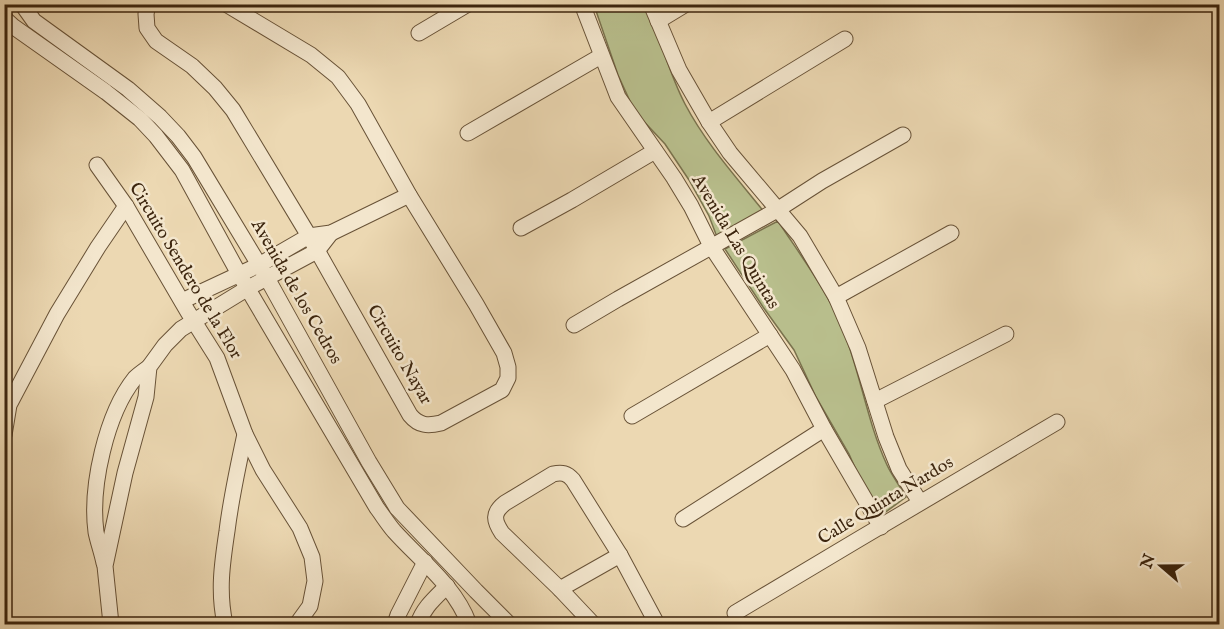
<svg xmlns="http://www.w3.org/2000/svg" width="1224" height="629" font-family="'IM FELL English',serif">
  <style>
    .green { fill: #b8be8c; stroke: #7a724d; stroke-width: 1.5 }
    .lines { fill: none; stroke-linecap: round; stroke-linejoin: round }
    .minor-casing { stroke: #685237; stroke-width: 17 }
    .minor { stroke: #f3e6cd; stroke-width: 15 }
    .labels { text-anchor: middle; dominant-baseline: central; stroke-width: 5; stroke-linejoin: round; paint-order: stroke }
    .street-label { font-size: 18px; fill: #3c250e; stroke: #f3e6cd }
  </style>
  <rect width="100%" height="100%" fill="#ecd8b2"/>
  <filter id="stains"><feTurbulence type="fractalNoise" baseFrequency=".00333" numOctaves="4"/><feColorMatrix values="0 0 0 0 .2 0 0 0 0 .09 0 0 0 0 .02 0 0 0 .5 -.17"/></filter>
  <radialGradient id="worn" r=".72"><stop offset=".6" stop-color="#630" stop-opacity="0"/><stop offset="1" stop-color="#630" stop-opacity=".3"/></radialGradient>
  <g class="green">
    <path d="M 594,5 L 645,5 C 661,37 668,72 685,104 C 706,144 737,178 765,213 L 717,237 L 709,216 L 689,180 L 665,144 L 635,112 L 618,75 Z"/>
    <path d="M 778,221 C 800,255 832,297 845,335 C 861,377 868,424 887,465 C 892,476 900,486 906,497 L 883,514 L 868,497 L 849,454 L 816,397 L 794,350 L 763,307 L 725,249 Z"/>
  </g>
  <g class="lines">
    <defs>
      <g id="minor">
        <path d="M 23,4 L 24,7 L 34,21 L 128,89 L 160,117 L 178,136 L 194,157 L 267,278 L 369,462 L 397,508 L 476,591 L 509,624"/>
        <path d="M 148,4 L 146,14 L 147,28 L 156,41 L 192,66 L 215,88 L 233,110 L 309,236 L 410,415 C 419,426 428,426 441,423 L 502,390 L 508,378 L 508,367 L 504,353 L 476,304 L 409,195 L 358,104 L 338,77 L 311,55 L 226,4"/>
        <path d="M 582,4 L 618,97 L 674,178 L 691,206 L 711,246 L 793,370 L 824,429 L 881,527"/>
        <path d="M 651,4 L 679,70 L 709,122 L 730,153 L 800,236 L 836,297 L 858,348 L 886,437 L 899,469 L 920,502"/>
        <path d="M 4,18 L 14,27 L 106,92 L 140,119 L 156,136 L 182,170 L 239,274 L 377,508 C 383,516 388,524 394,531 C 421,561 455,586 469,624"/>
        <path d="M 658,21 L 686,4"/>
        <path d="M 419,33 L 468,4"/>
        <path d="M 709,122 L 845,39"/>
        <path d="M 468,133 L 601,56"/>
        <path d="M 97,165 L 126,206 L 188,312 L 217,358 L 245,434 L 263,470 L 300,528 L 312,557 L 315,581 L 310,606 L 297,624"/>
        <path d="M 521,228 L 572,200 L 655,151"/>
        <path d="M 836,297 L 951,233"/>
        <path d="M 182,301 L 259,265 L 309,236 L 331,233 L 409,195"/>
        <path d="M 574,325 L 618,299 L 777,210 L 822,181 L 903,135"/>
        <path d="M 875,401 L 1006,334"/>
        <path d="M 632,416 L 770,335"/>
        <path d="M 4,435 L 9,405 L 57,314 L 98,247 L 126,206"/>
        <path d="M 683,519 L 824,429"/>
        <path d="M 104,563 C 102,553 98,542 96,532 C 90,487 106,414 135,378 C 139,374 145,370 149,367"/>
        <path d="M 560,589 L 620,555"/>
        <path d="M 735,613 C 842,549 950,485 1057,422"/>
        <path d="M 111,624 L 105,566 L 125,473 L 146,397 L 149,367 L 165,345 L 181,329 L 248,288 L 317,251 L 331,233"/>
        <path d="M 225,624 C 218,592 222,564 227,531 C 231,498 238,466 245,434"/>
        <path d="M 395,624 L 398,615 L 425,562"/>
        <path d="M 418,624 C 423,608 435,598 447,586"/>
        <path d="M 593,624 L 560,589 L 502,533 C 494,521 492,513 505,503 L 553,474 C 562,472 567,473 573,480 L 620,555 L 657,624"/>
      </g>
    </defs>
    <use href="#minor" class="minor-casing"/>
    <use href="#minor" class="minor"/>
  </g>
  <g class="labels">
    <g class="street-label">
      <text transform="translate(735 242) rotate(59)">Avenida Las Quintas</text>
      <text transform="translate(185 271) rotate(59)">Circuito Sendero de la Flor</text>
      <text transform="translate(296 292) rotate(60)">Avenida de los Cedros</text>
      <text transform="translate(399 355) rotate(60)">Circuito Nayar</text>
      <text transform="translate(886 501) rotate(-31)">Calle Quinta Nardos</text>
    </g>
  </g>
  <rect width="1224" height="629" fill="none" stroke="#ecd8b2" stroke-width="24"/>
  <rect x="6" y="6" width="1212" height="617" fill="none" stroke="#3c250e" stroke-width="3"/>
  <rect x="12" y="12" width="1200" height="605" fill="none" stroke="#3c250e" stroke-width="1.5"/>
  <g transform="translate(1161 566) rotate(290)" stroke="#f3e6cd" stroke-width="4.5" paint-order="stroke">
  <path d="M0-4.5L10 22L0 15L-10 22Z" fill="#3c250e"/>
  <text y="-9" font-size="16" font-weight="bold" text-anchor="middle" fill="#3c250e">N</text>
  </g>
  <rect width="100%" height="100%" filter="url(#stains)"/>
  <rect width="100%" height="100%" fill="url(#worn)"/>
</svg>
